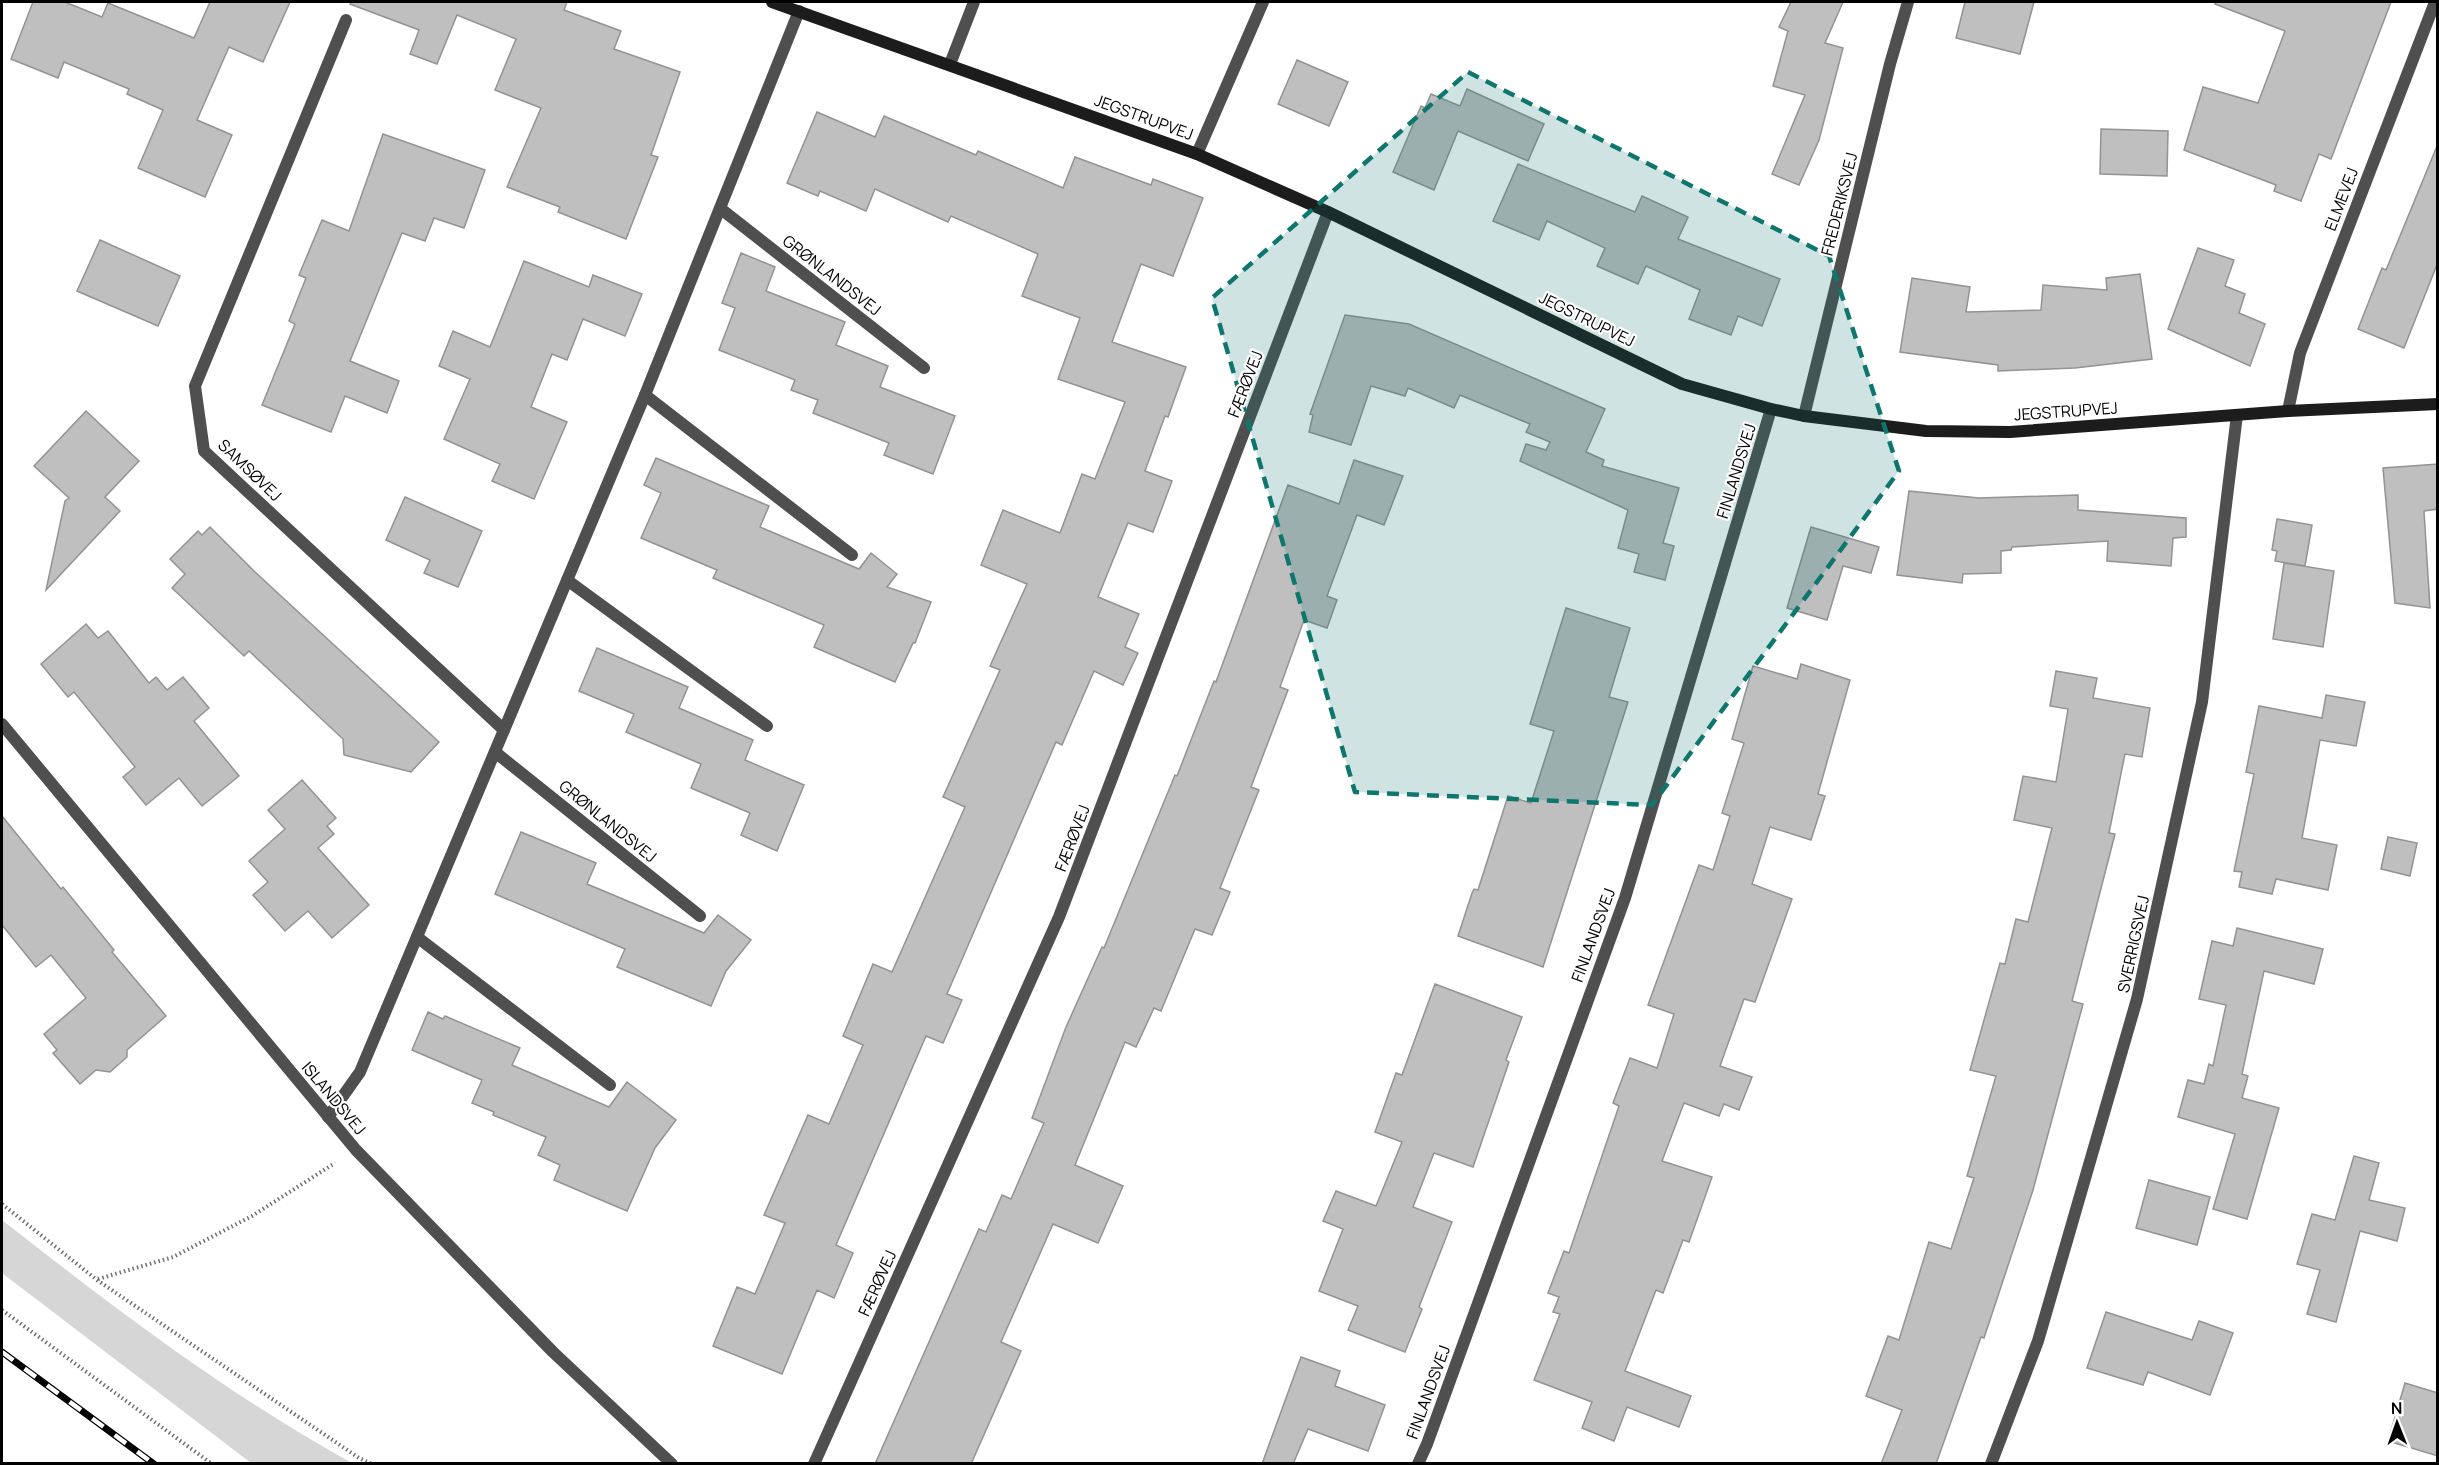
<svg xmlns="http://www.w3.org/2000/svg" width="2439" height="1465" font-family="Manrope,sans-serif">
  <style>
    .green { fill: #d6d6d6 }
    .building { fill: #bfbfbf; stroke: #939393; stroke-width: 1.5 }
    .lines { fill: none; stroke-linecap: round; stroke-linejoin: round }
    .path { stroke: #717171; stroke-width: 4; stroke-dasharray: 1.5 3; stroke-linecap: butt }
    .street { stroke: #4f4f4f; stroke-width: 12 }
    .secondary { stroke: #1c1c1c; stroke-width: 12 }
    .rail-casing { stroke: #000; stroke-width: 7 }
    .rail { stroke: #fff; stroke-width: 4.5; stroke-dasharray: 14; stroke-linecap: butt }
    .marked { fill: #0f766e; fill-opacity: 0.2; stroke: #0f766e; stroke-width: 4.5; stroke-dasharray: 12 8; stroke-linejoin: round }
    .labels { text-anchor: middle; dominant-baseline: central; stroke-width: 4.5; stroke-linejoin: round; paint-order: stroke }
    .street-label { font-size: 16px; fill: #000; stroke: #fff }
  </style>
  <rect width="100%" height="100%" fill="#fff"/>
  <path class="green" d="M 2,1220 C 113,1307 228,1395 352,1463 L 251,1463 L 2,1273 Z"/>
  <g class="building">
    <path d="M 33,2 L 65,2 L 102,17 L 108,3 L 194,38 L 210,2 L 290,2 L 263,62 L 229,47 L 197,120 L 232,135 L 205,197 L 138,168 L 163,110 L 127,94 L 129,89 L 64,62 L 58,78 L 11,59 Z"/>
    <path d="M 351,2 L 567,2 L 564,10 L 621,31 L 614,49 L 680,72 L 651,155 L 658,157 L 626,239 L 558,212 L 560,207 L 507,187 L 541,108 L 495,90 L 516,39 L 457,15 L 437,64 L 410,54 L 419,30 L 350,4 Z"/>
    <path d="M 1791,2 L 1843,2 L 1825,43 L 1843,48 L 1819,140 L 1799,185 L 1772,174 L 1805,95 L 1773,86 L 1788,31 L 1779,27 Z"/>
    <path d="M 1965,2 L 2034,2 L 2020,54 L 1956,38 Z"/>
    <path d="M 2216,2 L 2391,2 L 2331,159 L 2319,154 L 2301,201 L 2274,191 L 2276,185 L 2184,150 L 2203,87 L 2258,103 L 2285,31 L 2215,4 Z"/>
    <path d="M 1297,60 L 1348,82 L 1329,126 L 1278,104 Z"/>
    <path d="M 1467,89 L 1544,124 L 1528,161 L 1458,131 L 1434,190 L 1393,172 L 1421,106 L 1425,108 L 1431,94 L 1460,106 Z"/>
    <path d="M 817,112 L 875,137 L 884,116 L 976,155 L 978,151 L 1063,188 L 1075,157 L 1151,185 L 1153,179 L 1203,198 L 1173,276 L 1141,264 L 1112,342 L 1186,367 L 1168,417 L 1165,416 L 1145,471 L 1172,481 L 1153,532 L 1128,523 L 1098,597 L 1139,614 L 1125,647 L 1138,653 L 1123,685 L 1094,671 L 1062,745 L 1056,742 L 947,994 L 962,1000 L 943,1043 L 926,1036 L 836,1245 L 853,1253 L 834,1298 L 817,1290 L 782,1374 L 713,1346 L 737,1287 L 755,1294 L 785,1223 L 764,1215 L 808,1115 L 829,1124 L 863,1045 L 843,1036 L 873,964 L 892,972 L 965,807 L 943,797 L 1000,670 L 990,666 L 1027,584 L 981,565 L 1003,510 L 1060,533 L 1082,474 L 1095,479 L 1125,402 L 1058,379 L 1080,318 L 1022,296 L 1038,254 L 951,216 L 948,222 L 875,189 L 866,211 L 820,191 L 818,196 L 787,183 Z"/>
    <path d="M 2101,129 L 2168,131 L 2167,176 L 2100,174 Z"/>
    <path d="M 383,134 L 485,170 L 464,228 L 434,218 L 425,241 L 402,233 L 350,361 L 399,381 L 387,413 L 345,396 L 331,432 L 262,405 L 295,324 L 289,321 L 306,278 L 299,275 L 322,220 L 349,231 Z"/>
    <path d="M 2437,146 L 2438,262 L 2404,348 L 2358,329 L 2382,268 L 2386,270 Z"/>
    <path d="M 1518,164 L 1635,212 L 1642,196 L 1688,217 L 1678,239 L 1780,279 L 1762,326 L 1738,316 L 1731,335 L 1689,319 L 1700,290 L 1646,266 L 1638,284 L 1597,266 L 1605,248 L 1547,221 L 1539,240 L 1493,221 Z"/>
    <path d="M 100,240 L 180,276 L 158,326 L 77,291 Z"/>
    <path d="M 2198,248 L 2234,260 L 2225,286 L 2245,294 L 2239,313 L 2265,324 L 2250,366 L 2168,329 Z"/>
    <path d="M 741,253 L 775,267 L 766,291 L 845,322 L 836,345 L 888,366 L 880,387 L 955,416 L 933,474 L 884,455 L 889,443 L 813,413 L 818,400 L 791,390 L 795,380 L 719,350 L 735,308 L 722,303 Z"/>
    <path d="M 524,261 L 589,287 L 593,275 L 642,294 L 625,336 L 583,319 L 567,360 L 552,354 L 531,407 L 567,422 L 534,499 L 492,481 L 500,464 L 444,439 L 470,379 L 439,366 L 453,331 L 490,347 Z"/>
    <path d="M 2140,274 L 2152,359 L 2075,368 L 1998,371 L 1998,365 L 1900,352 L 1912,278 L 1970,287 L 1966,312 L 2041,310 L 2043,285 L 2107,290 L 2106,278 Z"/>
    <path d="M 1345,315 L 1409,324 L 1605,409 L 1586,452 L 1604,460 L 1602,466 L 1679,488 L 1663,543 L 1674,546 L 1665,580 L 1634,572 L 1639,554 L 1618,548 L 1628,510 L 1520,461 L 1526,444 L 1546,450 L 1550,442 L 1526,432 L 1530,424 L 1460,395 L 1454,408 L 1408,388 L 1405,396 L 1371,386 L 1351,445 L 1309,432 L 1313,415 L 1310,414 Z"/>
    <path d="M 86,411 L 139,461 L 105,497 L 120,511 L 46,590 L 65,501 L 69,498 L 34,466 Z"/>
    <path d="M 656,458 L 769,506 L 760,527 L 859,569 L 871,553 L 897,574 L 887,587 L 931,602 L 915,643 L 913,643 L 895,682 L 814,647 L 824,625 L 713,578 L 717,570 L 641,538 L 661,493 L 644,485 Z"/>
    <path d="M 1354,460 L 1403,476 L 1384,525 L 1357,515 L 1327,596 L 1337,600 L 1327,628 L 1304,620 L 1280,687 L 1288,690 L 1251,787 L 1259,790 L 1220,888 L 1230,892 L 1212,935 L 1195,929 L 1161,1011 L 1154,1008 L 1136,1047 L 1125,1042 L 1075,1165 L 1123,1186 L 1098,1243 L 1053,1224 L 1001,1342 L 1021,1351 L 971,1464 L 875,1464 L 979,1229 L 986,1232 L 1002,1195 L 1011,1199 L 1044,1123 L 1032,1118 L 1066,1027 L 1102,947 L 1104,948 L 1175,775 L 1177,776 L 1214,681 L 1216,682 L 1288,485 L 1339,504 Z"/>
    <path d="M 2438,464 L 2438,509 L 2424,511 L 2430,608 L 2395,603 L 2383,468 Z"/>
    <path d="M 1909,491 L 1979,498 L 2078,495 L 2078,510 L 2186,518 L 2186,537 L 2173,538 L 2171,566 L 2107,561 L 2108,541 L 2012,547 L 2011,550 L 2001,551 L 2001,573 L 1963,574 L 1962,583 L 1897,575 Z"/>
    <path d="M 405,497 L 482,531 L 458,587 L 424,573 L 430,560 L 386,540 Z"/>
    <path d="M 2277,519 L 2312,525 L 2305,566 L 2275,561 L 2277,551 L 2272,550 Z"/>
    <path d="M 210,527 L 255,572 L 439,742 L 411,772 L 344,755 L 343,739 L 249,651 L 244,656 L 172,588 L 185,574 L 170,559 L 198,531 L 202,535 Z"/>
    <path d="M 1811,527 L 1879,547 L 1871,573 L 1843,566 L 1827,620 L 1787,608 Z"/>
    <path d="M 2284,563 L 2334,571 L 2323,647 L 2273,639 Z"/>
    <path d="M 1566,608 L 1630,628 L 1609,697 L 1628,702 L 1543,967 L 1458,936 L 1472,893 L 1474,889 L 1478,890 L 1508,796 L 1531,803 L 1554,731 L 1530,724 Z"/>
    <path d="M 86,624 L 98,638 L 108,631 L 149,683 L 156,677 L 167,690 L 183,677 L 209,708 L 194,721 L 239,776 L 202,806 L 179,778 L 146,805 L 123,777 L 135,767 L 74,692 L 68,697 L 41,664 Z"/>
    <path d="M 597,648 L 688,687 L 679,708 L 753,740 L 745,760 L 804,785 L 777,851 L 741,835 L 750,813 L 691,788 L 701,764 L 626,732 L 634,714 L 579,691 Z"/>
    <path d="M 1801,664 L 1850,680 L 1818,794 L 1825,796 L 1811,840 L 1770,827 L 1752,884 L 1792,899 L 1755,1002 L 1744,999 L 1720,1066 L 1752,1077 L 1739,1110 L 1724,1104 L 1719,1116 L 1684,1103 L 1662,1161 L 1712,1177 L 1689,1242 L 1683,1240 L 1663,1293 L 1656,1290 L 1625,1371 L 1691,1396 L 1679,1427 L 1627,1407 L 1614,1441 L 1582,1428 L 1592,1402 L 1534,1380 L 1560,1314 L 1553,1312 L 1559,1297 L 1548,1293 L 1564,1251 L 1569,1253 L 1619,1106 L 1613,1103 L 1630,1058 L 1657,1068 L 1674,1014 L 1648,1005 L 1699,865 L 1713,870 L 1730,816 L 1722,813 L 1744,743 L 1732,739 L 1753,666 L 1797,679 Z"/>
    <path d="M 2056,671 L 2097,678 L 2093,698 L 2150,708 L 2142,757 L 2125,754 L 2109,833 L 2115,834 L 2072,1001 L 2083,1004 L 2033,1190 L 1984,1338 L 1981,1337 L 1936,1464 L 1881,1464 L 1902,1410 L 1866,1396 L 1888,1336 L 1899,1340 L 1929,1242 L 1951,1249 L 1974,1178 L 1967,1176 L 1996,1076 L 1970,1070 L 2000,963 L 2005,964 L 2016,919 L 2028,922 L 2052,828 L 2014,820 L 2023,776 L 2056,782 L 2068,709 L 2050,706 Z"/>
    <path d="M 2326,695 L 2365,702 L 2356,746 L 2320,740 L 2302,838 L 2337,845 L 2328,890 L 2276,879 L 2272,894 L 2239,887 L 2242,872 L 2234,871 L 2254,774 L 2246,772 L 2259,706 L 2322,718 Z"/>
    <path d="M 302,780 L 336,818 L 327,826 L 334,834 L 318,848 L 369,905 L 332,938 L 308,911 L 285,931 L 253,895 L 268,882 L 249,861 L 285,829 L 268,810 Z"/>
    <path d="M 2,816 L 61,889 L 63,887 L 114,950 L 112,952 L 166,1016 L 127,1050 L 127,1057 L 110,1072 L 96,1070 L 80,1084 L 53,1053 L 57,1050 L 44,1034 L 86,998 L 51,955 L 36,967 L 2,925 Z"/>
    <path d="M 521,832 L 596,863 L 587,884 L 704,933 L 718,915 L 751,940 L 726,971 L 711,1006 L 617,967 L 625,949 L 495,894 Z"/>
    <path d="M 2388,837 L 2417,843 L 2410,876 L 2381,869 Z"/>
    <path d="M 2237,928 L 2323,949 L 2314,984 L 2264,971 L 2242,1074 L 2248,1076 L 2242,1098 L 2279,1108 L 2247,1219 L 2213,1209 L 2235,1134 L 2178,1117 L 2188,1080 L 2204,1084 L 2209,1064 L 2213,1066 L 2226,1005 L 2199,999 L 2212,941 L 2233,946 Z"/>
    <path d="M 1435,984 L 1522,1017 L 1506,1060 L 1509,1062 L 1473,1167 L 1434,1153 L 1413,1207 L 1452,1222 L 1419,1307 L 1422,1309 L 1405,1352 L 1348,1330 L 1358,1306 L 1319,1291 L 1343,1229 L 1323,1221 L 1336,1191 L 1376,1206 L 1402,1142 L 1375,1132 L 1396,1073 L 1402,1075 Z"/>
    <path d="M 428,1012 L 443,1019 L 445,1016 L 520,1048 L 512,1065 L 609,1107 L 627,1082 L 676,1120 L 655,1148 L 627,1211 L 554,1180 L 560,1165 L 538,1155 L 546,1137 L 493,1115 L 494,1112 L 472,1103 L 482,1080 L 412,1050 Z"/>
    <path d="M 2354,1156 L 2379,1163 L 2369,1200 L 2405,1208 L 2397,1241 L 2360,1231 L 2336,1322 L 2307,1314 L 2320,1270 L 2297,1264 L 2312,1214 L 2335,1220 Z"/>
    <path d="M 2149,1180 L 2210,1197 L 2197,1245 L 2136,1228 Z"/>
    <path d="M 2106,1312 L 2192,1340 L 2199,1321 L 2233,1333 L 2210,1395 L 2148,1372 L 2143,1385 L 2087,1368 Z"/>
    <path d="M 1301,1357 L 1340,1371 L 1335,1386 L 1385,1405 L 1368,1451 L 1308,1429 L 1293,1464 L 1262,1464 Z"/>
    <path d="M 2405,1383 L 2438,1393 L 2438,1456 L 2388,1441 Z"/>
  </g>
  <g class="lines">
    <g class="path">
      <path d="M 2,1204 L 97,1280 L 359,1458 L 372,1464"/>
      <path d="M 98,1279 L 173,1257 L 252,1216 L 335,1163"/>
      <path d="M 2,1310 L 212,1464"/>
    </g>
    <g class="street">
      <path d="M 346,20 L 195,386 L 204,451 L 504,730"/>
      <path d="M 950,64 L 974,2"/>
      <path d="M 1197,154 L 1263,2"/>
      <path d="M 721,209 L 924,368"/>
      <path d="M 645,395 L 852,555"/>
      <path d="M 2288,411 L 2300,353 L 2435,2"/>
      <path d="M 1804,416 L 1890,64 L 1908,2"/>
      <path d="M 567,580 L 767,726"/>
      <path d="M 2,724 L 356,1150 L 553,1352 L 672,1464"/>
      <path d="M 495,752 L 700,916"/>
      <path d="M 417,937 L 610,1085"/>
      <path d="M 328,1117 L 360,1072 L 645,395 L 799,11"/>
      <path d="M 814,1464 L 1059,917 L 1328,212"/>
      <path d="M 1418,1464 L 1427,1444 L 1625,898 L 1771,409"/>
      <path d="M 1991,1464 L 2038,1341 L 2137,999 L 2202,702 L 2237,415"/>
    </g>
    <path class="secondary" d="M 772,2 L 1197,154 L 1328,212 L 1682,384 L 1771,409 L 1804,416 L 1926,431 L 2010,432 L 2288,411 L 2438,404"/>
    <defs>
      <path id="rail" d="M 2,1352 L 154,1464"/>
    </defs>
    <use href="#rail" class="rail-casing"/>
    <use href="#rail" class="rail"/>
  </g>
  <path class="marked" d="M 1468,72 L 1829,256 L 1899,471 L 1652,805 L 1355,792 L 1212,298 Z"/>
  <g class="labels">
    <g class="street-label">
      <text transform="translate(1144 117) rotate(20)">JEGSTRUPVEJ</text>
      <text transform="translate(2341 199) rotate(-69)">ELMEVEJ</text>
      <text transform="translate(1839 204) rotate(-76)">FREDERIKSVEJ</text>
      <text transform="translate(832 275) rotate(38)">GRØNLANDSVEJ</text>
      <text transform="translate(1587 319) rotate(26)">JEGSTRUPVEJ</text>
      <text transform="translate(1245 384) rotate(-69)">FÆRØVEJ</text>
      <text transform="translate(2066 411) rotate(-4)">JEGSTRUPVEJ</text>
      <text transform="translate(250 470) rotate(44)">SAMSØVEJ</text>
      <text transform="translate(1736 471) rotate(-73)">FINLANDSVEJ</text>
      <text transform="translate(608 821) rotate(39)">GRØNLANDSVEJ</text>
      <text transform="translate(1072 838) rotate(-69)">FÆRØVEJ</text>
      <text transform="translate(1593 935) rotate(-70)">FINLANDSVEJ</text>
      <text transform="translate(2133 944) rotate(-78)">SVERRIGSVEJ</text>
      <text transform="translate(334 1098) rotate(50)">ISLANDSVEJ</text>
      <text transform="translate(877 1283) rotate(-66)">FÆRØVEJ</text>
      <text transform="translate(1428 1392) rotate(-70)">FINLANDSVEJ</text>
    </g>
  </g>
  <rect width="2439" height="1465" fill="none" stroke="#000000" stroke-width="6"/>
  <g transform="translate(2397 1423) rotate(359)" stroke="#ffffff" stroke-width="4.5" paint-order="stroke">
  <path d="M0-4.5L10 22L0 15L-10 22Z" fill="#000000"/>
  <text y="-9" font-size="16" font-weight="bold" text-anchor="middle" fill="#000000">N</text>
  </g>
</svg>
